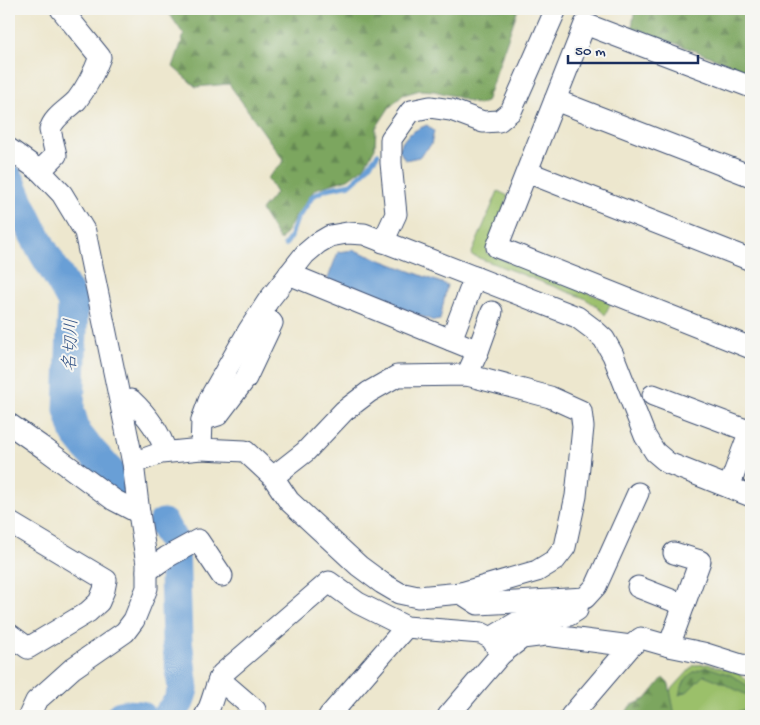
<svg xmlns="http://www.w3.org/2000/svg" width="760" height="725" font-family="'Gochi Hand','Klee One',sans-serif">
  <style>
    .green { fill: #9bc06b; stroke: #5b7864 }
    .forest { fill: url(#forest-firs); stroke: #4c6a5e }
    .water { fill: #699fd6; stroke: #42679a }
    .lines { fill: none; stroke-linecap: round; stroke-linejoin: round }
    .stream { stroke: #699fd6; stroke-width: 5 }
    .river { stroke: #699fd6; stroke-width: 31 }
    .minor-casing { stroke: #3a4b6f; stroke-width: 23 }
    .minor { stroke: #fff; stroke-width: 21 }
    .labels { text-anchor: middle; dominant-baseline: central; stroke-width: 4; stroke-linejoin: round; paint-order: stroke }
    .water-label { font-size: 18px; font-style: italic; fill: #365688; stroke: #f6f6f2 }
  </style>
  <defs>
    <pattern id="forest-firs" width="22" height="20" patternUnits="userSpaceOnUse" patternTransform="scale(1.25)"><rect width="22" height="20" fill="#7ca65f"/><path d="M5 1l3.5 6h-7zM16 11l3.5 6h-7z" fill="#658852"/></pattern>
  </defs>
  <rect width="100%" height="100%" fill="#f6f6f2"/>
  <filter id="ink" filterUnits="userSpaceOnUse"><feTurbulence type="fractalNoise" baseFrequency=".02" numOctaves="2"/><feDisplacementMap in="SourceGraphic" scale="10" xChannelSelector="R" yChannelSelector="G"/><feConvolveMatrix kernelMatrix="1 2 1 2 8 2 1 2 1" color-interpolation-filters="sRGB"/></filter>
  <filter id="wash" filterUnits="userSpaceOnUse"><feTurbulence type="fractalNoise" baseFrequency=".0096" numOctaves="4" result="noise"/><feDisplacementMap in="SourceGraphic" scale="20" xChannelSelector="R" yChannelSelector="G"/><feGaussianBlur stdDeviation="1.12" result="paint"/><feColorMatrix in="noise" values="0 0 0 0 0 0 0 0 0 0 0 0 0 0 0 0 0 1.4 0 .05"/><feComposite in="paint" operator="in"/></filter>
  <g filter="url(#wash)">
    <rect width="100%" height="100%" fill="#ede7ce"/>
    <g class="green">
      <path d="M 498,191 L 508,196 L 486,253 L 611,302 L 605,315 L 595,305 L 584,298 L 471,255 Z"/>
      <path d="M 708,664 L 738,673 L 751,684 L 751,716 L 654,716 L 662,700 L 694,665 Z"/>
    </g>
    <g class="forest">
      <path d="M 166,9 L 518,9 L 486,102 L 478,105 L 454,96 L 434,91 L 420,90 L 403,95 L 389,108 L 376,128 L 375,148 L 364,167 L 348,179 L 315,189 L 280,241 L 261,210 L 276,193 L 267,178 L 284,161 L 229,84 L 196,87 L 173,67 L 184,35 Z"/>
      <path d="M 635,9 L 751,9 L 751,72 L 632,27 Z"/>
      <path d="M 707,667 L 731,675 L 751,688 L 751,697 L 714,679 L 704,675 L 688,691 L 679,695 C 686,676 688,673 707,667 Z"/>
      <path d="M 663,678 L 669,684 L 675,716 L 624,716 L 630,706 L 646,699 Z"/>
      <path d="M 751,707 L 751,716 L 733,716 L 737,712 Z"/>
    </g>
    <g class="water">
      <path d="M 427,125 L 434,131 L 431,145 L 419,157 L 405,160 L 399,150 C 404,135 413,131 427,125 Z"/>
      <path d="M 354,250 L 447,285 L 440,320 L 434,321 L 327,281 L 338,252 Z"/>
    </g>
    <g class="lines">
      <path class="stream" d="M 285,245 L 290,238 L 297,219 L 313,196 L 326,189 L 351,184 L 362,174 L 378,154"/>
      <g class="river">
        <path d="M 9,179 C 19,203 30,227 42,249 C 52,267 64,284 73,303 L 69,410 L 76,433 L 87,447 L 117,480"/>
        <path d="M 163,524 L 174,543 L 177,640 L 183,689 L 179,702 L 167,716"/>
        <path d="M 121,716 L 126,715 L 140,716"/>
      </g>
    </g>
  </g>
  <g filter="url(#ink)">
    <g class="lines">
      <defs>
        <g id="minor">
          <path d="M 751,87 L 585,24 L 497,247 L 751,348"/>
          <path d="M 555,100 L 751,176"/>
          <path d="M 9,149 L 40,171 L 62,194 L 85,232 L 133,463 L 139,513 L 147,564 L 147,588 L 134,620 L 125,632 L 73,668 L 53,686 L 36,701 L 29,716"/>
          <path d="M 40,171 L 56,155 L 50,130 C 53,117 69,109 77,100 C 87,87 94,73 100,57 L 96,52 L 61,9"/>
          <path d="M 527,172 L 751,260"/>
          <path d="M 383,242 L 396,214 L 391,163 L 391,139 L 411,111 L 430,107 L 451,110 L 483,122 L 499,121 L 511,111 L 556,9"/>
          <path d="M 289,274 L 478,351 L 467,375"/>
          <path d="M 451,340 L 475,277"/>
          <path d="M 478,351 L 492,312"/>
          <path d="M 653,395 L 751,432"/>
          <path d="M 131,400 C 146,414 160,433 166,452"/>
          <path d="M 202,420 L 218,415 L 246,378 L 272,323 L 262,312"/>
          <path d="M 9,424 L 45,449 L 114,500 L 139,513"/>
          <path d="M 133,463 L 161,453 L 201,449"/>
          <path d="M 273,477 L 305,452 L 344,411 L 369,392 L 397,376 L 467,375 L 550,397 L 581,411 L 583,427 L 576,496 L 565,547 L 555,560 L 537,571 L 461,593 L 418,597 L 399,593 L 382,583 L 359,566 L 289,501 L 273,477 L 245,451 L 201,449 L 202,420 L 210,398 L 249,330 L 268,301 L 305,254 L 318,243 L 330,236 L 347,233 L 364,234 L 577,317 L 593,329 L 604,339 L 613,355 L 645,436 L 655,452 L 668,463 L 751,496"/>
          <path d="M 729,487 L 751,428"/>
          <path d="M 9,522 L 106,580 L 104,590 L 99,602 L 88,612 L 28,648 L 9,634"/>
          <path d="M 147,571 L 167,557 L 198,540 L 222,576"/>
          <path d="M 638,587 L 684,605"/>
          <path d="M 461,593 L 478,604 L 585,598 L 596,586 L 638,493"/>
          <path d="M 491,638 L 516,623 L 569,615 L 577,610 L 578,599"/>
          <path d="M 631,646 L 641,638 L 669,646 L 700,561 L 674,553"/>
          <path d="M 669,646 L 703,653 L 741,665 L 751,666"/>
          <path d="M 219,679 L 255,710 L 255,716"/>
          <path d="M 205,716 C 213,704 214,687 222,674 L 329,582 L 358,603 L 406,627 L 481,633 L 491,638 L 501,654 L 522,638 L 546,635 L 631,646 L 571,716"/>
          <path d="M 329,716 L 406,627"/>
          <path d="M 448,716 L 501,654"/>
        </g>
      </defs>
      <use href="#minor" class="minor-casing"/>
      <use href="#minor" class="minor"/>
    </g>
  </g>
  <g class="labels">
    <g class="water-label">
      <text transform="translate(72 345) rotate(-88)">名切川</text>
    </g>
  </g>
  <rect width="760" height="725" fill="none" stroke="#f6f6f2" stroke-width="30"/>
  <path d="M568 55v8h130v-8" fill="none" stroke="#1b2f5e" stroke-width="2.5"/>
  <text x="575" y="55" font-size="15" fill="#1b2f5e" stroke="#f6f6f2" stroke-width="4" paint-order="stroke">50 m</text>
</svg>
